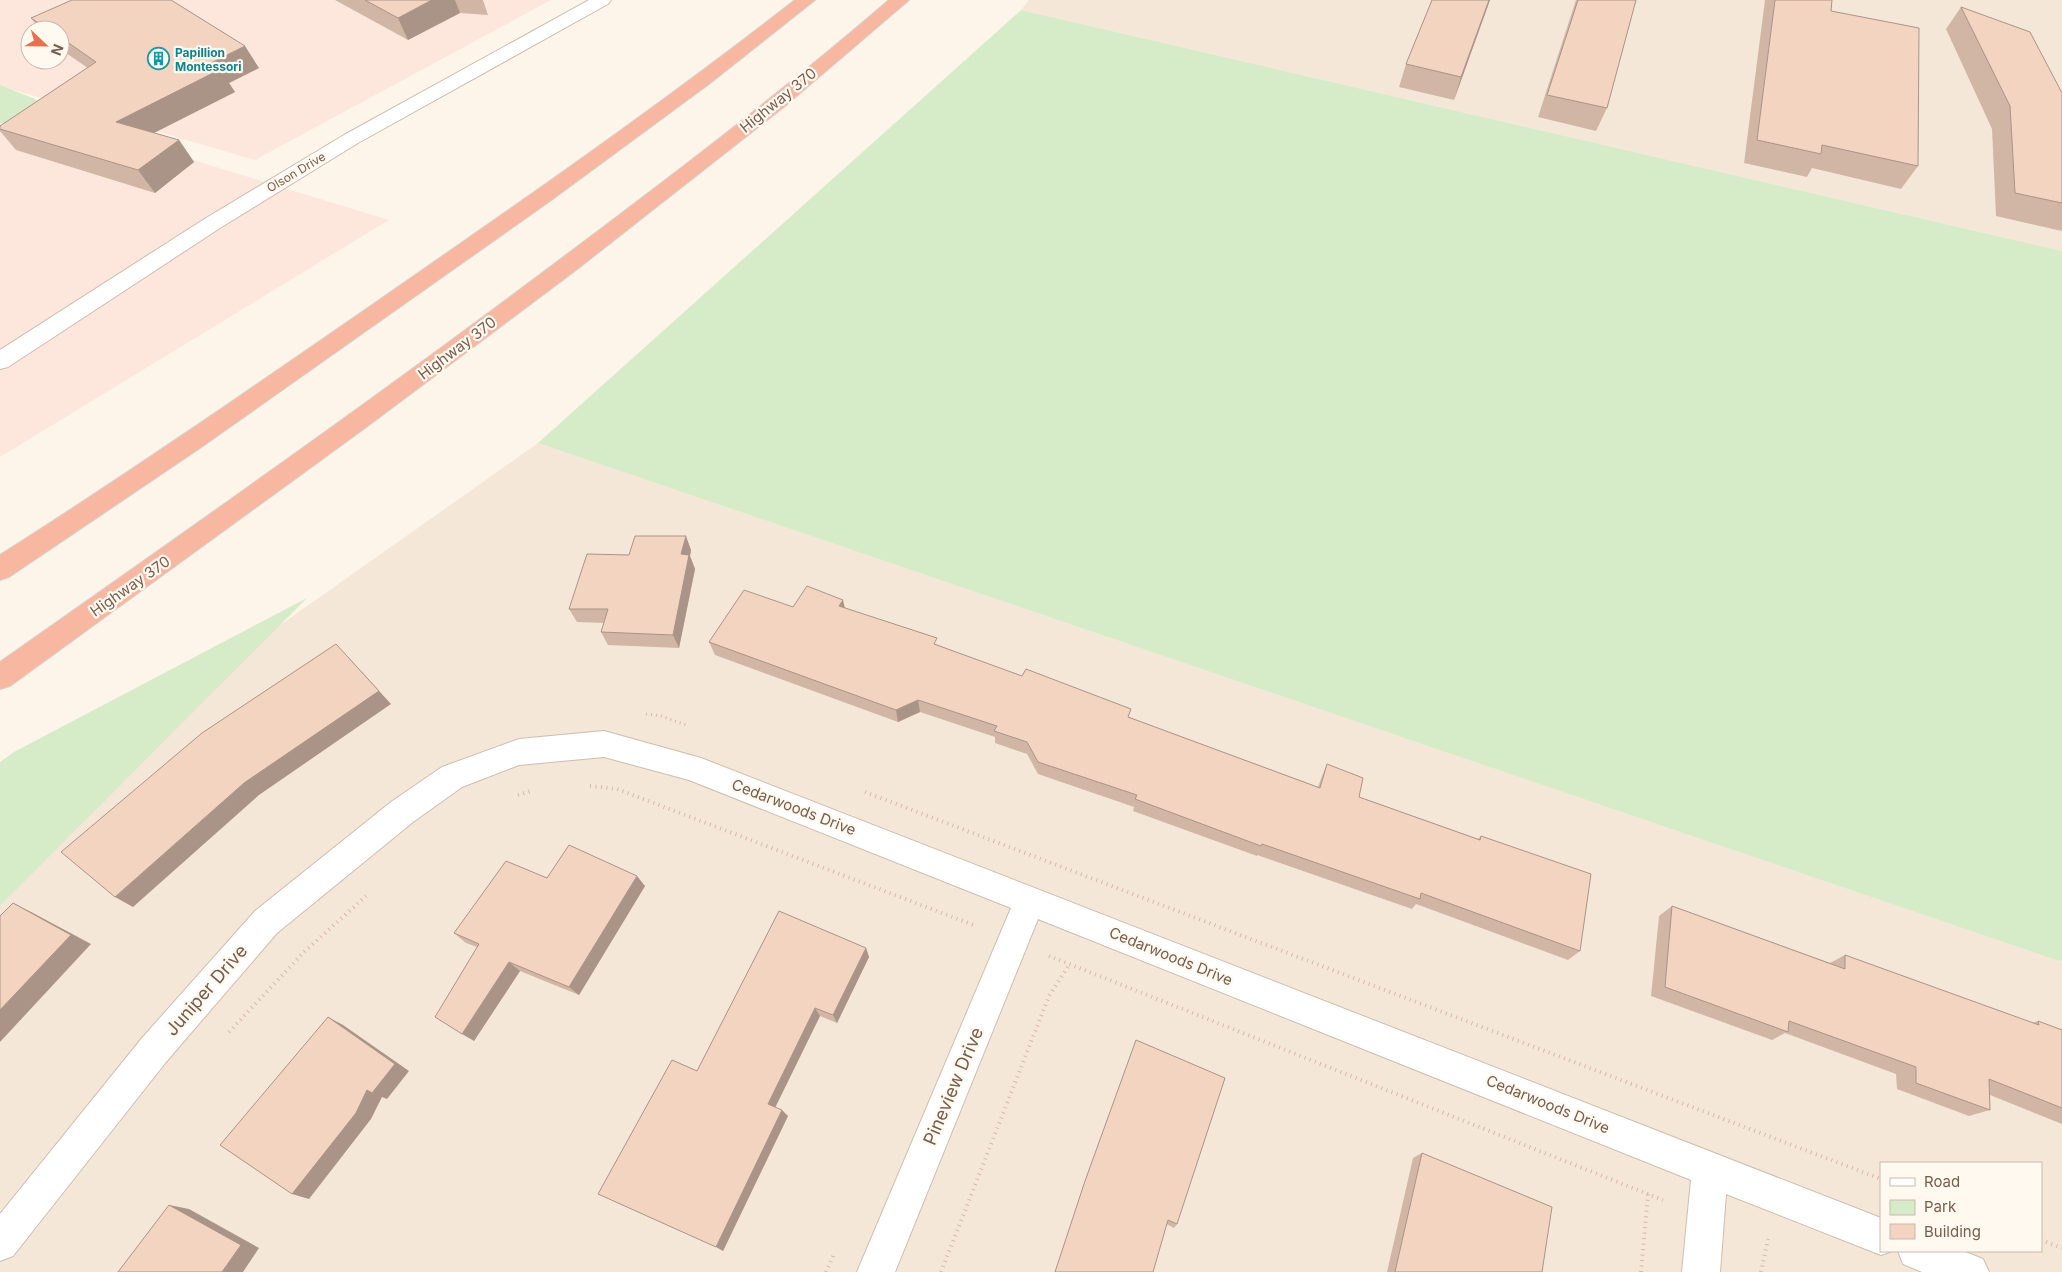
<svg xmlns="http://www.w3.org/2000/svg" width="2062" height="1272" font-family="Inter,sans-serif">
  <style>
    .residential { fill: #f5e7d8; fill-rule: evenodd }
    .commercial { fill: #fde7dd; fill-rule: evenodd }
    .green { fill: #d6ebc7 }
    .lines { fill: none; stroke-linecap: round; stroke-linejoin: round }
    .minor-casing { stroke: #cfbdae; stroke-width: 2 }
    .highway-casing { stroke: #d9d1cd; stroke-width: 2 }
    .path-far1 { stroke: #d8b8a3; stroke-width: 3; stroke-dasharray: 1 4; stroke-linecap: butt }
    .path { stroke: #d8b8a3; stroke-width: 4; stroke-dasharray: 1 4.5; stroke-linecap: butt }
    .minor { fill: #fff; fill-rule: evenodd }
    .highway { fill: #f7b7a0; fill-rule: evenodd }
    .wall { fill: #d1b6a6 }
    .shaded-wall { fill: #aa9487 }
    .building { fill: #f3d4c1; stroke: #aa9487 }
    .labels { text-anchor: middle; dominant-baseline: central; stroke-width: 4.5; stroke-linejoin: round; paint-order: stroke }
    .far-culture-label { font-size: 12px; font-weight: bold; fill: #0d838f; stroke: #fff9f0; text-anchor: start }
    .far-street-label { font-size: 12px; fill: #785c4c; stroke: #fff9f0 }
    .street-label { font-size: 15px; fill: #785c4c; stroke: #fff9f0 }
    .near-street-label { font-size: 18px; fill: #785c4c; stroke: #fff9f0 }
  </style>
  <rect width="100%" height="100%" fill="#fdf5e9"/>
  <g class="residential">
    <path d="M 1029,0 L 2062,0 L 2062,251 L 1021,10 Z"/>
    <path d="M 538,443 L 2062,962 L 2062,1272 L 0,1272 L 0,823 ZM 1881,1163 L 2041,1163 L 2041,1251 L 1881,1251 Z"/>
  </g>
  <g class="commercial">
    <path d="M 0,0 L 551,0 L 255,160 L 0,86 ZM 30,30 L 60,30 L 60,60 L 30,60 Z"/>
    <path d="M 0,101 L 389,220 L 0,457 Z"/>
  </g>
  <g class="green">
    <path d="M 1021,10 L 2062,251 L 2062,962 L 538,443 Z"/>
    <path d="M 0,85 L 35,99 L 44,110 L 22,124 L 0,123 Z"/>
    <path d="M 307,598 L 0,906 L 0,762 L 14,752 Z"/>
  </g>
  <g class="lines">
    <defs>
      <g id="minor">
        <path d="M 589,0 L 611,0 L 608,4 L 358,143 L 220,228 L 8,367 L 0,369 L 0,350 L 206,218 L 344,135 Z"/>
        <path d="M 604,731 L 701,758 L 1881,1218 L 1881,1251 L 1892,1251 L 1881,1255 L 1726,1194 L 1720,1272 L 1682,1272 L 1691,1180 L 1038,919 L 895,1272 L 857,1272 L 1011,908 L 689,780 L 604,757 L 519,765 L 462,787 L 413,822 L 277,933 L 166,1062 L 13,1256 L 0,1261 L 0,1214 L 142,1038 L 255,911 L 391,802 L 442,767 L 519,739 Z"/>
        <path d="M 1898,1251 L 1963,1251 L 1983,1259 L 1989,1272 L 1922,1272 L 1903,1264 Z"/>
      </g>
      <g id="highway">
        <path d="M 795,0 L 815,0 L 709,84 L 550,201 L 200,448 L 9,577 L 0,580 L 0,555 C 126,475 249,390 372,305 C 515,206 658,107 795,0 Z"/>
        <path d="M 889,0 L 909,0 L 785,106 L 576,270 L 365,428 L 10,686 L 0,689 L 0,662 C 178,537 356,412 530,282 C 652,191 774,99 889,0 Z"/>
      </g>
    </defs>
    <use href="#minor" class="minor-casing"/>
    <use href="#highway" class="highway-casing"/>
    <path class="path-far1" d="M 646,714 L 661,716 L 686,725"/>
    <g class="path">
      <path d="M 590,786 L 617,789 L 976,926"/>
      <path d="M 865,792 L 1881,1179"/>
      <path d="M 518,795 L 531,791"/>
      <path d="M 1049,956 L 1663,1200"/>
      <path d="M 229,1032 L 302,954 L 366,896"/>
      <path d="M 2041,1240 L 2062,1248"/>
      <path d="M 826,1272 L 835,1252"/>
      <path d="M 941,1272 L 1049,996 L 1069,965"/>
      <path d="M 1641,1272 L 1648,1194"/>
      <path d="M 1761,1272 L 1768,1239"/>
    </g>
    <use href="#minor" class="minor"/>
    <use href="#highway" class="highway"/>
  </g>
  <g class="wall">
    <path d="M 335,0 L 483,0 L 488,15 L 460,13 L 408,40 Z"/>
    <path d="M 1432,0 L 1490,0 L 1454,100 L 1399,87 L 1406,64 Z"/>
    <path d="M 1576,0 L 1636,0 L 1607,108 L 1596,131 L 1538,117 Z"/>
    <path d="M 1765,0 L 1832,0 L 1831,11 L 1918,166 L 1901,189 L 1812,168 L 1807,177 L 1744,163 Z"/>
    <path d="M 1961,7 L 2062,93 L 2062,231 L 1996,216 L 1992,129 L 1946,29 Z"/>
    <path d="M 31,18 L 259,68 L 229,83 L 235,92 L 154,133 L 179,140 L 194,162 L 155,193 L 16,150 L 0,131 L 0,126 L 88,68 L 60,49 L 60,30 L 40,30 Z"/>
    <path d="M 691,550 L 690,556 L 695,569 L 679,648 L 608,645 L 601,632 L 604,623 L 577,622 L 569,609 L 629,555 Z"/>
    <path d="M 793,607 L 844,607 L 938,645 L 1130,718 L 1318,787 L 1322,776 L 1327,764 L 1359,797 L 1478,839 L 1481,836 L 1580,951 L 1568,960 L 1416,904 L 1412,909 L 1257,855 L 1257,856 L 1133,811 L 1134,807 L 1038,774 L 1027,754 L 995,743 L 995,737 L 920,712 L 898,722 L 715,655 L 709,642 Z"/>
    <path d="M 547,878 L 645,886 L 579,995 L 520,971 L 474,1041 L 477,947 L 466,943 L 454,933 Z"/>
    <path d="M 1672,906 L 1830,963 L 1845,955 L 2032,1023 L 2038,1021 L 2062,1030 L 2062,1124 L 1990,1095 L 1990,1110 L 1969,1116 L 1897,1089 L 1896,1074 L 1785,1033 L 1772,1040 L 1651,996 L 1659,916 Z"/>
    <path d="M 866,948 L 869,957 L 837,1023 L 820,1016 L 775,1107 L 788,1116 L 723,1251 L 697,1071 Z"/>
    <path d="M 1422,1153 L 1542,1272 L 1387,1272 L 1413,1158 Z"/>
    <path d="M 1085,1181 L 1177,1224 L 1174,1228 Z"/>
  </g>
  <g class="shaded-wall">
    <path d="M 432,0 L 455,0 L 460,13 L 408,40 L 398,18 Z"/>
    <path d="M 1489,0 L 1490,0 L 1454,100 L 1461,77 Z"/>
    <path d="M 245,46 L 259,68 L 229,83 L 235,92 L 132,144 L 116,122 L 211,63 Z"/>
    <path d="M 179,140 L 194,162 L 155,193 L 138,170 Z"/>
    <path d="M 686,536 L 691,550 L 690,556 L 695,569 L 679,648 L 673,635 L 681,554 Z"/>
    <path d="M 843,600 L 846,613 L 839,606 Z"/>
    <path d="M 348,657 L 391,704 L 259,795 L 133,907 L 115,897 L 244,783 Z"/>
    <path d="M 918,700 L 920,712 L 898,722 L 896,710 Z"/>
    <path d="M 637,876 L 645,886 L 579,995 L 569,987 Z"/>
    <path d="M 13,903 L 33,913 L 91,944 L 0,1042 L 0,1010 Z"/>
    <path d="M 866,948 L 869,957 L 837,1023 L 833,1015 Z"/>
    <path d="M 509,962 L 520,971 L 474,1041 L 462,1034 Z"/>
    <path d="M 815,1008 L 820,1016 L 774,1110 L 768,1104 Z"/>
    <path d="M 328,1017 L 343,1025 L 409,1071 L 387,1099 L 382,1097 L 371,1119 L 309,1199 L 292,1194 Z"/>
    <path d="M 782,1110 L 788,1116 L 723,1251 L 716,1247 Z"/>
    <path d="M 169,1205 L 189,1209 L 259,1248 L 243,1272 L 222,1272 Z"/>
  </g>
  <g class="building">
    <path d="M 72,0 L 171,0 L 245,46 L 211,63 L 221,69 L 116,122 L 179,140 L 138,170 L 0,129 L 0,126 L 96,62 L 60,37 L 60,30 L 49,30 L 31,18 Z"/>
    <path d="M 365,0 L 432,0 L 398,18 Z"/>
    <path d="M 1432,0 L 1489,0 L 1461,77 L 1406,64 Z"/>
    <path d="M 1578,0 L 1636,0 L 1607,108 L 1547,95 Z"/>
    <path d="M 1775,0 L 1832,0 L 1831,11 L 1919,28 L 1918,166 L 1822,145 L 1821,154 L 1757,140 Z"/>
    <path d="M 1961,7 L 2030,32 L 2062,93 L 2062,203 L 2015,193 L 2010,106 Z"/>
    <path d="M 635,536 L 686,536 L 681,554 L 689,555 L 673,635 L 601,632 L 608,609 L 569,609 L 587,554 L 629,555 Z"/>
    <path d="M 807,586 L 843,600 L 839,606 L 937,638 L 934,644 L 1022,676 L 1026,669 L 1131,709 L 1128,717 L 1320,788 L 1327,764 L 1363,778 L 1359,797 L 1480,840 L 1481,836 L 1591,874 L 1580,951 L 1421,893 L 1420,899 L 1262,844 L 1261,846 L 1135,799 L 1137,795 L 1038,762 L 1027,742 L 994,731 L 997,726 L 918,700 L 896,710 L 709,642 L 744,590 L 793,607 Z"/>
    <path d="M 336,644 L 379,691 L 244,783 L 115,897 L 61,852 L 202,733 Z"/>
    <path d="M 569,845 L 637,876 L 569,987 L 509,962 L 462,1034 L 435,1017 L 479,944 L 454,933 L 506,861 L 547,878 Z"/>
    <path d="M 13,903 L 71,935 L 0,1010 L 0,916 Z"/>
    <path d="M 1672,906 L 1845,969 L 1845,955 L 2039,1025 L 2038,1021 L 2062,1030 L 2062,1108 L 1989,1079 L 1990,1110 L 1916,1083 L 1916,1067 L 1789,1021 L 1788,1032 L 1665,987 Z"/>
    <path d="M 779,911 L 866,948 L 833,1015 L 815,1008 L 768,1104 L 782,1110 L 716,1247 L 598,1194 L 672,1060 L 697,1071 Z"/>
    <path d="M 328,1017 L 395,1064 L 372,1093 L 367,1090 L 356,1113 L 292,1194 L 220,1145 Z"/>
    <path d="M 1136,1040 L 1225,1078 L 1177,1224 L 1168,1220 L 1153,1272 L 1055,1272 L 1085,1181 Z"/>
    <path d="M 1422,1153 L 1552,1207 L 1542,1272 L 1395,1272 Z"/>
    <path d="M 169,1205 L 241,1245 L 222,1272 L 118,1272 Z"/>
  </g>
  <defs>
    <symbol id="building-ring" viewBox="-11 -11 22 22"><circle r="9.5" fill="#fff9f0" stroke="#0f9aa8" stroke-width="1.5"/><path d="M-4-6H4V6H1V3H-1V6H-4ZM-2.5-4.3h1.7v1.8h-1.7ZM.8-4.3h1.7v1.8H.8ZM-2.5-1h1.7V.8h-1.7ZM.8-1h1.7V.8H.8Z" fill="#0f9aa8"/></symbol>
  </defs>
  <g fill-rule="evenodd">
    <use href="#building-ring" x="146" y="46" width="25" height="25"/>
  </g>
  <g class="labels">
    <g class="far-culture-label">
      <text x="175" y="52">Papillion<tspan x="175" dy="14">Montessori</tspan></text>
    </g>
    <g class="far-street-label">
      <text transform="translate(296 172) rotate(-31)">Olson Drive</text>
    </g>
    <g class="street-label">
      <text transform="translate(778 100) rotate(-39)">Highway 370</text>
      <text transform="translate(457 348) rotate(-37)">Highway 370</text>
      <text transform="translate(130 586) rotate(-35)">Highway 370</text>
      <text transform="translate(794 807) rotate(21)">Cedarwoods Drive</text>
      <text transform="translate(1171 956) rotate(22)">Cedarwoods Drive</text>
      <text transform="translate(1548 1104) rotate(22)">Cedarwoods Drive</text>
    </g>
    <g class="near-street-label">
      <text transform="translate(206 990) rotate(-49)">Juniper Drive</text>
      <text transform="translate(953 1086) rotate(-67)">Pineview Drive</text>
    </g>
  </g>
  <rect x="1880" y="1162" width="162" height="90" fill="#fff9f0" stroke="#c9baae"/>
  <rect x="1890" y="1178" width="25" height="8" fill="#ffffff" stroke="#c9baae"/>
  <text x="1924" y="1187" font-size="15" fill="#785c4c">Road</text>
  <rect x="1890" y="1200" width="25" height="15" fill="#d6ebc7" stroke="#c9baae"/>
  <text x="1924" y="1212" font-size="15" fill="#785c4c">Park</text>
  <rect x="1890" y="1224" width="25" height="15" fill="#f3d4c1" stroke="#c9baae"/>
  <text x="1924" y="1237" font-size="15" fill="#785c4c">Building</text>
  <g transform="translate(45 45) rotate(112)"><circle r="24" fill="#fff9f0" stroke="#c9baae"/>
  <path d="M0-4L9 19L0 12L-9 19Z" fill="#e7704e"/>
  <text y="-8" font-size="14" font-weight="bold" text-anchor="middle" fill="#785c4c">N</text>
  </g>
</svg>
